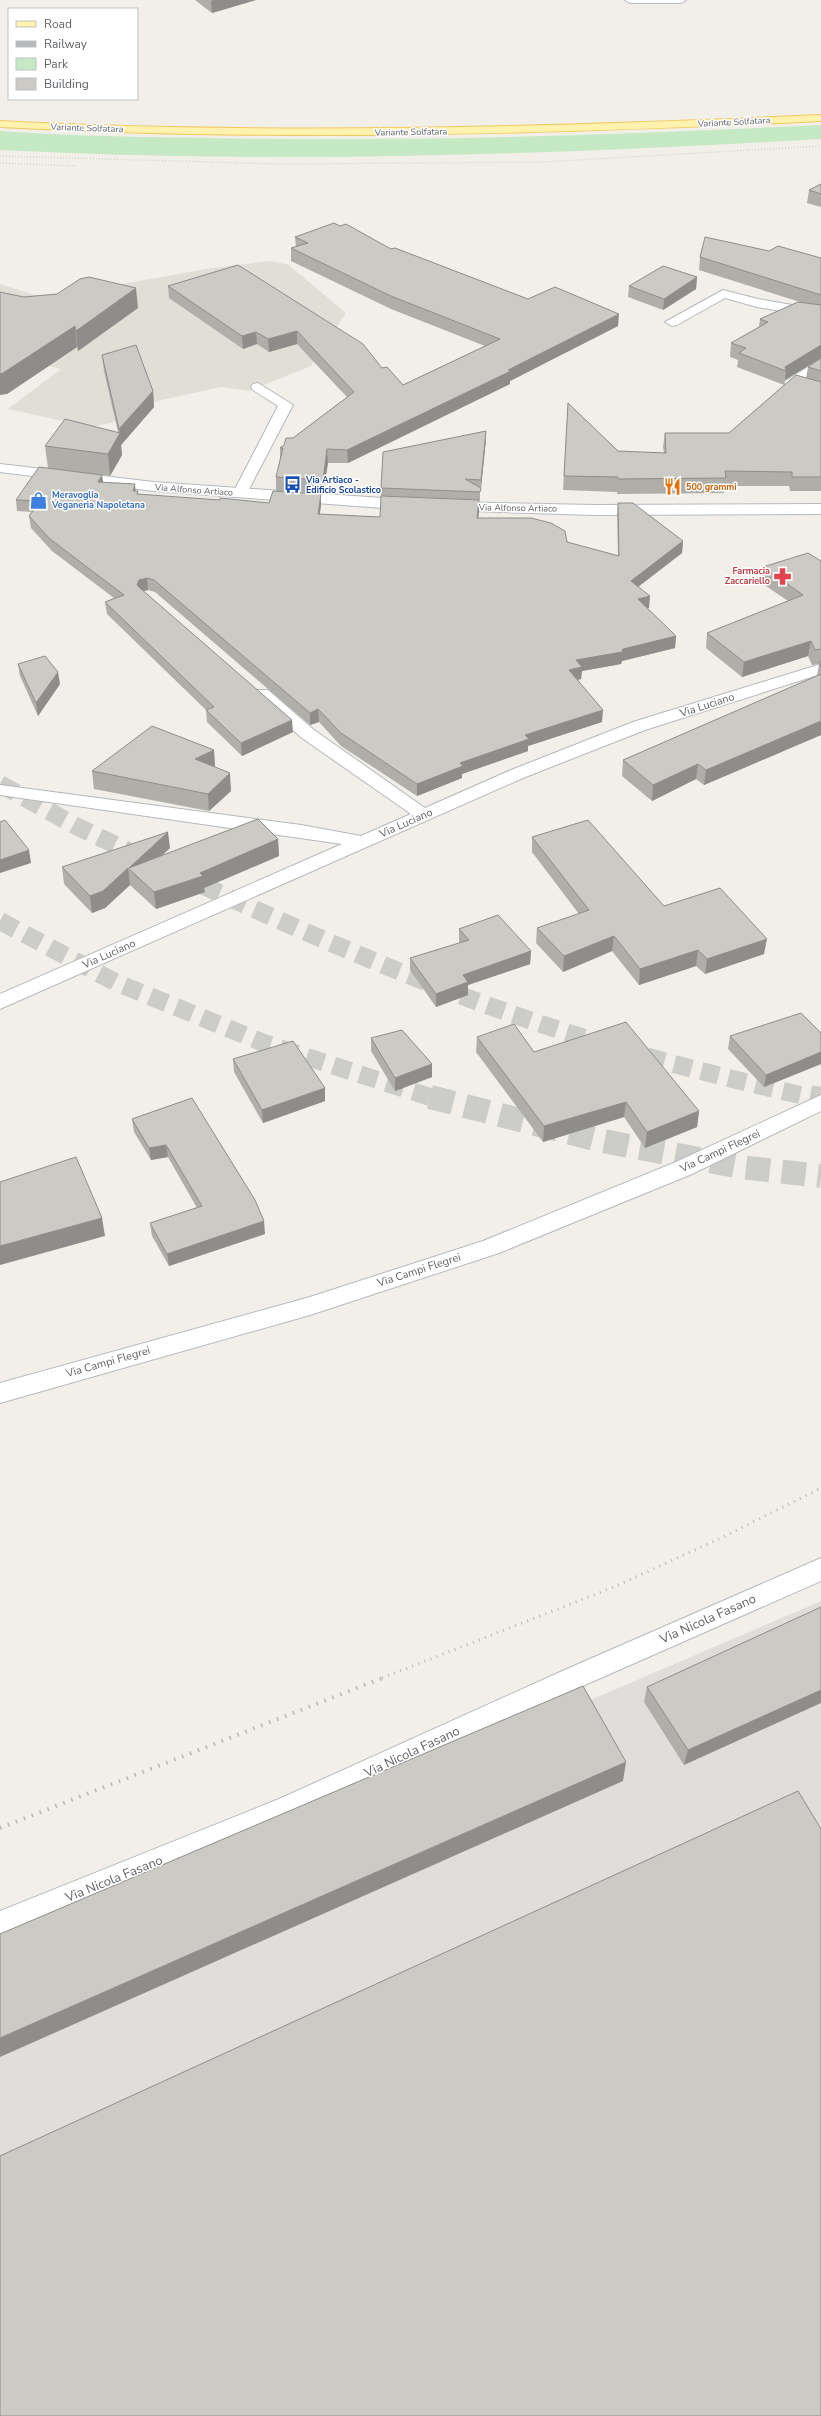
<svg xmlns="http://www.w3.org/2000/svg" width="821" height="2416" font-family="'Nunito Sans',sans-serif">
  <style>
    .industrial { fill: #e0deda }
    .education { fill: #e1ded6 }
    .green { fill: #c5e8c5 }
    .lines { fill: none; stroke-linecap: round; stroke-linejoin: round }
    .secondary-tunnel-far1 { stroke: #ccccc8; stroke-width: 18; stroke-dasharray: 18 10; stroke-linecap: butt }
    .secondary-tunnel { stroke: #ccccc8; stroke-width: 24; stroke-dasharray: 24 12; stroke-linecap: butt }
    .street-casing { stroke: #b5b8bc; stroke-width: 2 }
    .secondary-casing { stroke: #b6babf; stroke-width: 2 }
    .primary-casing { stroke: #f2c960; stroke-width: 2 }
    .street { fill: #fff; fill-rule: evenodd }
    .secondary { fill: #fff; fill-rule: evenodd }
    .primary { fill: #fff2af; fill-rule: evenodd }
    .rail-far2 { stroke: #b6b7b8; stroke-width: 1.5; stroke-dasharray: 0.5 2.5; stroke-linecap: butt }
    .rail-far1 { stroke: #b6b7b8; stroke-width: 3; stroke-dasharray: 1 5.5; stroke-linecap: butt }
    .rail { stroke: #b6b7b8; stroke-width: 4; stroke-dasharray: 1.5 7; stroke-linecap: butt }
    .wall { fill: #afaea9 }
    .shaded-wall { fill: #8f8d8a }
    .building { fill: #cccac5; stroke: #8f8d8a }
    .labels { text-anchor: middle; dominant-baseline: central; stroke-width: 3; stroke-linejoin: round; paint-order: stroke }
    .far-street-label { font-size: 9px; fill: #5f6368; stroke: #fff }
    .far-transit-label { font-size: 9px; font-weight: bold; fill: #164399; stroke: #fff; text-anchor: start }
    .far-food-label { font-size: 9px; font-weight: bold; fill: #c56008; stroke: #fff; text-anchor: start }
    .far-shop-label { font-size: 9px; font-weight: bold; fill: #366cbe; stroke: #fff; text-anchor: start }
    .far-health-label { font-size: 9px; font-weight: bold; fill: #be3a42; stroke: #fff; text-anchor: end }
    .street-label { font-size: 11px; fill: #5f6368; stroke: #fff }
    .near-street-label { font-size: 13px; fill: #5f6368; stroke: #fff }
  </style>
  <rect width="100%" height="100%" fill="#f1efe8"/>
  <path class="industrial" d="M 821,1601 L 821,2416 L 0,2416 L 0,1954 Z"/>
  <path class="education" d="M 271,261 L 289,265 L 346,313 L 311,366 L 249,391 L 221,387 L 148,403 L 111,423 L 89,427 L 8,409 L 61,369 L 0,354 L 0,284 L 43,298 L 206,269 Z"/>
  <path class="green" d="M 821,125 L 821,139 C 547,155 274,164 0,150 L 0,131 C 70,136 140,137 210,138 C 414,142 618,135 821,125 Z"/>
  <g class="lines">
    <g class="secondary-tunnel-far1">
      <path d="M 0,784 L 74,825 L 147,860"/>
      <path d="M 178,874 C 307,934 438,992 575,1035 C 654,1060 733,1080 814,1098"/>
      <path d="M 0,921 L 115,982 L 264,1043 L 433,1098"/>
    </g>
    <g class="secondary-tunnel">
      <path d="M 430,1097 L 598,1140 L 741,1167 L 821,1176"/>
      <path d="M 810,1097 L 821,1099"/>
    </g>
    <defs>
      <g id="street">
        <path d="M 625,0 L 686,0 L 681,3 L 630,3 Z"/>
        <path d="M 723,290 L 758,299 L 821,310 L 821,318 L 757,307 L 725,298 L 677,325 L 672,326 L 665,322 Z"/>
        <path d="M 821,359 L 821,369 L 802,381 L 821,387 L 821,395 L 786,385 L 784,382 Z"/>
        <path d="M 258,383 L 293,405 L 247,493 L 240,497 L 233,493 L 278,406 L 253,390 L 251,387 L 253,384 Z"/>
        <path d="M 821,664 L 821,674 L 645,730 L 523,778 L 0,1009 L 0,994 L 342,844 L 0,795 L 0,785 L 301,825 L 361,836 L 411,814 L 302,738 L 256,698 L 254,694 L 256,690 L 268,690 L 314,730 L 425,808 L 511,770 L 633,722 Z"/>
      </g>
      <g id="secondary">
        <path d="M 0,464 L 154,482 L 411,500 L 419,505 L 411,510 L 154,491 L 0,472 Z"/>
        <path d="M 449,502 L 594,505 L 821,504 L 821,514 L 594,515 L 444,510 L 441,507 Z"/>
        <path d="M 821,1095 L 821,1111 L 692,1174 L 499,1253 L 310,1315 L 0,1403 L 0,1383 L 310,1297 L 483,1241 L 676,1162 Z"/>
        <path d="M 821,1558 L 821,1581 L 578,1688 L 299,1817 L 0,1939 L 0,1911 L 279,1799 L 560,1672 Z"/>
      </g>
      <path id="primary" d="M 821,115 L 821,121 C 547,134 274,142 0,127 L 0,121 C 274,135 547,127 821,115 Z"/>
    </defs>
    <use href="#street" class="street-casing"/>
    <use href="#secondary" class="secondary-casing"/>
    <use href="#primary" class="primary-casing"/>
    <use href="#street" class="street"/>
    <use href="#secondary" class="secondary"/>
    <use href="#primary" class="primary"/>
    <g class="rail-far2">
      <path d="M 0,156 L 278,164 L 543,162 L 821,146"/>
      <path d="M 0,163 L 76,166"/>
    </g>
    <path class="rail-far1" d="M 382,1678 L 614,1587 L 721,1538 L 821,1488"/>
    <path class="rail" d="M 0,1828 L 385,1677"/>
  </g>
  <g class="wall">
    <path d="M 195,0 L 256,0 L 212,13 Z"/>
    <path d="M 821,184 L 821,207 L 807,203 L 809,190 Z"/>
    <path d="M 295,237 L 391,249 L 528,299 L 618,326 L 510,381 L 510,384 L 348,463 L 328,463 L 323,493 L 276,491 L 276,477 L 280,459 L 280,448 L 347,397 L 297,344 L 269,352 L 257,344 L 243,349 L 169,298 L 168,286 L 238,265 L 382,368 L 403,385 L 485,346 L 391,309 L 291,261 L 291,248 L 296,247 Z"/>
    <path d="M 769,251 L 821,258 L 821,358 L 785,380 L 784,385 L 806,378 L 808,367 L 821,358 L 821,491 L 790,491 L 789,486 L 725,486 L 724,493 L 617,494 L 617,492 L 563,490 L 568,403 L 618,451 L 664,453 L 663,447 L 665,433 L 729,433 L 784,385 L 737,367 L 738,360 L 730,357 L 731,343 L 759,327 L 760,319 L 800,302 L 699,270 L 700,257 Z"/>
    <path d="M 697,277 L 696,289 L 663,310 L 628,297 L 629,286 Z"/>
    <path d="M 24,297 L 138,308 L 78,351 L 77,347 L 7,394 Z"/>
    <path d="M 102,355 L 153,391 L 154,407 L 121,445 L 122,455 L 110,476 L 51,469 L 103,483 L 135,484 L 135,491 L 139,495 L 269,503 L 321,505 L 320,514 L 380,517 L 479,500 L 478,518 L 618,556 L 617,514 L 618,503 L 683,541 L 682,553 L 638,587 L 649,608 L 647,608 L 676,636 L 675,648 L 622,661 L 621,664 L 582,671 L 581,679 L 578,680 L 602,722 L 528,746 L 528,751 L 462,774 L 462,778 L 417,796 L 341,746 L 319,722 L 310,725 L 155,592 L 148,590 L 143,591 L 293,732 L 242,756 L 207,722 L 206,710 L 107,614 L 105,602 L 114,598 L 52,551 L 31,528 L 29,516 L 32,512 L 17,511 L 16,500 L 48,468 L 45,446 L 118,432 L 104,371 Z"/>
    <path d="M 486,439 L 481,488 L 480,488 L 480,500 L 381,496 L 381,488 Z"/>
    <path d="M 821,561 L 821,735 L 704,785 L 696,779 L 652,801 L 622,776 L 623,760 L 817,676 L 819,664 L 812,665 L 808,656 L 742,677 L 706,648 L 707,633 L 788,601 L 760,582 L 763,567 Z"/>
    <path d="M 18,664 L 60,684 L 38,716 L 20,676 Z"/>
    <path d="M 214,750 L 215,767 L 231,791 L 209,811 L 94,789 L 92,771 Z"/>
    <path d="M 532,837 L 664,906 L 764,954 L 705,974 L 696,966 L 639,985 L 612,951 L 563,972 L 536,943 L 537,928 L 579,914 L 532,852 Z"/>
    <path d="M 278,839 L 279,856 L 204,888 L 205,892 L 156,909 L 130,885 L 105,908 L 92,913 L 64,884 L 62,867 L 170,848 L 162,855 Z"/>
    <path d="M 459,929 L 531,951 L 530,964 L 468,985 L 468,995 L 436,1007 L 410,970 L 410,958 L 460,943 L 459,942 Z"/>
    <path d="M 821,1033 L 821,1064 L 764,1087 L 728,1049 L 730,1036 Z"/>
    <path d="M 477,1037 L 534,1052 L 699,1111 L 697,1127 L 645,1148 L 624,1117 L 543,1142 L 476,1052 Z"/>
    <path d="M 371,1038 L 432,1064 L 432,1077 L 395,1091 L 371,1051 Z"/>
    <path d="M 233,1059 L 325,1088 L 325,1101 L 263,1123 L 234,1072 Z"/>
    <path d="M 192,1098 L 265,1234 L 169,1266 L 152,1236 L 150,1223 L 197,1208 L 168,1157 L 151,1160 L 134,1132 L 132,1119 Z"/>
    <path d="M 821,1607 L 684,1765 L 644,1702 L 647,1687 Z"/>
  </g>
  <g class="shaded-wall">
    <path d="M 214,0 L 256,0 L 212,13 L 211,1 Z"/>
    <path d="M 697,277 L 696,289 L 663,310 L 664,299 Z"/>
    <path d="M 136,288 L 138,308 L 78,351 L 76,331 Z"/>
    <path d="M 619,314 L 618,326 L 510,381 L 510,384 L 348,463 L 347,450 L 508,370 Z"/>
    <path d="M 75,326 L 77,347 L 7,394 L 0,395 L 0,374 Z"/>
    <path d="M 297,331 L 297,344 L 269,352 L 268,339 Z"/>
    <path d="M 256,332 L 257,344 L 243,349 L 242,336 Z"/>
    <path d="M 821,345 L 821,358 L 785,380 L 786,371 L 785,367 Z"/>
    <path d="M 153,391 L 154,407 L 121,445 L 122,455 L 110,476 L 108,454 L 120,433 L 119,429 Z"/>
    <path d="M 486,431 L 486,439 L 481,488 L 481,480 Z"/>
    <path d="M 327,449 L 328,463 L 323,493 L 323,480 Z"/>
    <path d="M 102,475 L 104,487 L 98,482 Z"/>
    <path d="M 135,484 L 136,496 L 133,491 Z"/>
    <path d="M 321,494 L 321,505 L 318,525 L 318,514 Z"/>
    <path d="M 479,500 L 479,512 L 477,530 L 477,518 Z"/>
    <path d="M 683,541 L 682,553 L 630,593 L 631,581 Z"/>
    <path d="M 147,578 L 148,590 L 141,592 L 137,585 L 139,580 Z"/>
    <path d="M 650,596 L 649,608 L 637,611 L 638,599 Z"/>
    <path d="M 676,636 L 675,648 L 622,661 L 621,664 L 582,671 L 581,679 L 568,682 L 569,670 L 576,660 Z"/>
    <path d="M 811,641 L 808,656 L 742,677 L 744,662 Z"/>
    <path d="M 58,672 L 60,684 L 38,716 L 36,703 Z"/>
    <path d="M 318,709 L 319,722 L 310,725 L 310,713 Z"/>
    <path d="M 603,710 L 602,722 L 528,746 L 528,751 L 462,774 L 462,778 L 417,796 L 417,784 L 460,763 L 525,735 Z"/>
    <path d="M 292,720 L 293,732 L 242,756 L 241,743 Z"/>
    <path d="M 821,721 L 821,735 L 704,785 L 706,770 Z"/>
    <path d="M 214,750 L 215,768 L 195,759 Z"/>
    <path d="M 698,764 L 696,779 L 652,801 L 653,785 Z"/>
    <path d="M 230,773 L 231,791 L 209,811 L 208,794 Z"/>
    <path d="M 168,832 L 170,848 L 138,878 L 129,868 Z"/>
    <path d="M 278,839 L 279,856 L 204,888 L 205,892 L 156,909 L 154,892 Z"/>
    <path d="M 29,850 L 31,863 L 0,873 L 0,860 Z"/>
    <path d="M 128,868 L 130,885 L 105,908 L 92,913 L 90,896 Z"/>
    <path d="M 614,936 L 612,951 L 563,972 L 564,956 Z"/>
    <path d="M 767,939 L 764,954 L 705,974 L 707,959 Z"/>
    <path d="M 698,950 L 696,966 L 639,985 L 640,969 Z"/>
    <path d="M 531,951 L 530,964 L 468,985 L 468,995 L 436,1007 L 436,994 L 463,975 Z"/>
    <path d="M 821,1052 L 821,1064 L 764,1087 L 766,1075 Z"/>
    <path d="M 432,1064 L 432,1077 L 395,1091 L 395,1078 Z"/>
    <path d="M 325,1088 L 325,1101 L 263,1123 L 262,1110 Z"/>
    <path d="M 626,1102 L 624,1117 L 543,1142 L 544,1126 Z"/>
    <path d="M 699,1111 L 697,1127 L 645,1148 L 647,1132 Z"/>
    <path d="M 166,1145 L 168,1157 L 151,1160 L 149,1148 Z"/>
    <path d="M 102,1218 L 105,1236 L 0,1265 L 0,1246 Z"/>
    <path d="M 264,1221 L 265,1234 L 169,1266 L 167,1254 Z"/>
    <path d="M 821,1690 L 821,1703 L 684,1765 L 688,1750 Z"/>
    <path d="M 626,1762 L 623,1781 L 0,2057 L 0,2038 Z"/>
  </g>
  <g class="building">
    <path d="M 821,184 L 821,194 L 809,190 Z"/>
    <path d="M 334,223 L 340,226 L 346,224 L 391,249 L 395,248 L 528,299 L 555,287 L 619,314 L 508,370 L 511,371 L 347,450 L 327,449 L 323,480 L 276,477 L 283,448 L 280,448 L 284,445 L 286,438 L 293,438 L 354,392 L 297,331 L 268,339 L 256,332 L 242,336 L 168,286 L 238,265 L 363,344 L 382,368 L 387,367 L 403,385 L 500,339 L 391,296 L 291,248 L 308,243 L 295,237 Z"/>
    <path d="M 705,237 L 769,251 L 778,246 L 821,258 L 821,295 L 700,257 Z"/>
    <path d="M 663,266 L 697,277 L 664,299 L 629,286 Z"/>
    <path d="M 89,277 L 136,288 L 76,331 L 75,326 L 3,373 L 0,374 L 0,292 L 24,297 L 57,294 L 80,279 Z"/>
    <path d="M 798,302 L 821,305 L 821,345 L 785,367 L 786,371 L 739,353 L 746,348 L 731,343 L 768,322 L 760,319 Z"/>
    <path d="M 136,345 L 153,391 L 119,429 L 102,355 Z"/>
    <path d="M 821,358 L 821,371 L 808,367 Z"/>
    <path d="M 796,375 L 821,382 L 821,477 L 792,477 L 792,472 L 725,471 L 726,478 L 618,479 L 618,477 L 564,476 L 568,403 L 618,451 L 666,453 L 665,433 L 729,433 Z"/>
    <path d="M 65,419 L 120,433 L 108,454 L 45,446 Z"/>
    <path d="M 486,431 L 481,480 L 465,479 L 481,488 L 480,492 L 381,488 L 383,452 Z"/>
    <path d="M 39,467 L 102,475 L 98,482 L 135,484 L 133,491 L 138,491 L 137,494 L 220,500 L 220,498 L 269,503 L 273,491 L 321,494 L 318,514 L 380,517 L 381,496 L 479,500 L 477,518 L 531,518 L 551,523 L 565,531 L 567,542 L 619,556 L 618,503 L 633,503 L 683,541 L 631,581 L 650,596 L 638,599 L 676,636 L 623,649 L 622,652 L 576,660 L 582,667 L 569,670 L 603,710 L 525,735 L 529,739 L 460,763 L 463,766 L 417,784 L 341,733 L 318,709 L 310,713 L 154,580 L 147,578 L 139,580 L 137,585 L 140,588 L 292,720 L 241,743 L 206,710 L 214,707 L 105,602 L 124,595 L 50,539 L 29,516 L 41,501 L 16,500 Z"/>
    <path d="M 808,553 L 821,561 L 821,649 L 815,650 L 811,641 L 744,662 L 707,633 L 803,595 L 763,567 Z"/>
    <path d="M 45,656 L 58,672 L 36,703 L 18,664 Z"/>
    <path d="M 821,661 L 821,667 L 819,662 Z"/>
    <path d="M 821,674 L 821,721 L 706,770 L 698,764 L 653,785 L 623,760 Z"/>
    <path d="M 152,726 L 214,750 L 195,759 L 230,773 L 208,794 L 92,771 Z"/>
    <path d="M 258,819 L 278,839 L 200,873 L 203,876 L 154,892 L 128,868 L 103,891 L 90,896 L 62,867 L 168,832 L 129,868 Z"/>
    <path d="M 5,820 L 29,850 L 0,860 L 0,822 Z"/>
    <path d="M 588,820 L 664,906 L 720,888 L 767,939 L 707,959 L 698,950 L 640,969 L 614,936 L 564,956 L 537,928 L 589,910 L 532,837 Z"/>
    <path d="M 498,915 L 531,951 L 463,975 L 468,982 L 436,994 L 410,958 L 469,940 L 459,929 Z"/>
    <path d="M 801,1013 L 821,1033 L 821,1052 L 766,1075 L 730,1036 Z"/>
    <path d="M 626,1022 L 699,1111 L 647,1132 L 626,1102 L 544,1126 L 477,1037 L 514,1024 L 534,1052 Z"/>
    <path d="M 402,1030 L 432,1064 L 395,1078 L 371,1038 Z"/>
    <path d="M 293,1041 L 325,1088 L 262,1110 L 233,1059 Z"/>
    <path d="M 192,1098 L 255,1200 L 264,1221 L 167,1254 L 150,1223 L 202,1206 L 166,1145 L 149,1148 L 132,1119 Z"/>
    <path d="M 76,1157 L 102,1218 L 0,1246 L 0,1182 Z"/>
    <path d="M 821,1607 L 821,1690 L 688,1750 L 647,1687 Z"/>
    <path d="M 583,1686 L 626,1762 L 0,2038 L 0,1934 Z"/>
    <path d="M 798,1791 L 821,1829 L 821,2416 L 0,2416 L 0,2156 Z"/>
  </g>
  <defs>
    <symbol id="bus-bare" viewBox="-9 -9 18 18"><path d="M-5-6H5V4H4V6H2V4H-2V6H-4V4H-5ZM-3.5-4V0h7V-4ZM-3.5 1.2v1.5H-2V1.2ZM2 1.2v1.5H3.5V1.2Z" fill="#1a4fb4" stroke="#fff" stroke-width="2.5" paint-order="stroke"/></symbol>
    <symbol id="restaurant-bare" viewBox="-9 -9 18 18"><path d="M-5-6h1v4h1v-4h1v4h1v-4h1v5L-1.5 .5V6h-2V.5L-5-1ZM5-6V6H3V1.5H1.5Q1.5-4 5-6Z" fill="#e8710a" stroke="#fff" stroke-width="2.5" paint-order="stroke"/></symbol>
    <symbol id="shop-bare" viewBox="-9 -9 18 18"><path d="M-5-2.5h2.3a2.7 3.5 0 0 1 5.4 0H5L5.5 6h-11ZM-1.5-2.5h3a1.5 2.3 0 0 0-3 0Z" fill="#3f7fe0" stroke="#fff" stroke-width="2.5" paint-order="stroke"/></symbol>
    <symbol id="pharmacy-bare" viewBox="-9 -9 18 18"><path d="M-2-6h4v4h4v4h-4v4h-4v-4h-4v-4h4Z" fill="#e0444e" stroke="#fff" stroke-width="2.5" paint-order="stroke"/></symbol>
  </defs>
  <g fill-rule="evenodd">
    <use href="#bus-bare" x="280" y="472" width="25" height="25"/>
    <use href="#restaurant-bare" x="660" y="474" width="25" height="25"/>
    <use href="#shop-bare" x="26" y="488" width="25" height="25"/>
    <use href="#pharmacy-bare" x="770" y="564" width="25" height="25"/>
  </g>
  <g class="labels">
    <g class="far-street-label">
      <text transform="translate(734 122) rotate(-3)">Variante Solfatara</text>
      <text transform="translate(87 128) rotate(2)">Variante Solfatara</text>
      <text transform="translate(411 132) rotate(-1)">Variante Solfatara</text>
      <text transform="translate(194 490) rotate(4)">Via Alfonso Artiaco</text>
      <text transform="translate(518 508) rotate(1)">Via Alfonso Artiaco</text>
    </g>
    <g class="far-transit-label">
      <text x="306" y="480">Via Artiaco -<tspan x="306" dy="10">Edificio Scolastico</tspan></text>
    </g>
    <g class="far-food-label">
      <text x="686" y="487">500 grammi</text>
    </g>
    <g class="far-shop-label">
      <text x="52" y="495">Meravoglia<tspan x="52" dy="10">Veganeria Napoletana</tspan></text>
    </g>
    <g class="far-health-label">
      <text x="770" y="571">Farmacia<tspan x="770" dy="10">Zaccariello</tspan></text>
    </g>
    <g class="street-label">
      <text transform="translate(707 705) rotate(-18)">Via Luciano</text>
      <text transform="translate(406 823) rotate(-24)">Via Luciano</text>
      <text transform="translate(109 954) rotate(-24)">Via Luciano</text>
      <text transform="translate(720 1151) rotate(-25)">Via Campi Flegrei</text>
      <text transform="translate(419 1270) rotate(-18)">Via Campi Flegrei</text>
      <text transform="translate(108 1362) rotate(-16)">Via Campi Flegrei</text>
    </g>
    <g class="near-street-label">
      <text transform="translate(708 1619) rotate(-24)">Via Nicola Fasano</text>
      <text transform="translate(412 1752) rotate(-25)">Via Nicola Fasano</text>
      <text transform="translate(114 1879) rotate(-22)">Via Nicola Fasano</text>
    </g>
  </g>
  <rect x="8" y="8" width="130" height="92" fill="#ffffff" stroke="#bfc1c3"/>
  <rect x="16" y="21" width="20" height="6" fill="#fff2af" stroke="#bfc1c3"/>
  <text x="44" y="28" font-size="12" fill="#5f6368">Road</text>
  <rect x="16" y="41" width="20" height="6" fill="#b6b7b8" stroke="#bfc1c3"/>
  <text x="44" y="48" font-size="12" fill="#5f6368">Railway</text>
  <rect x="16" y="58" width="20" height="12" fill="#c5e8c5" stroke="#bfc1c3"/>
  <text x="44" y="68" font-size="12" fill="#5f6368">Park</text>
  <rect x="16" y="78" width="20" height="12" fill="#cccac5" stroke="#bfc1c3"/>
  <text x="44" y="88" font-size="12" fill="#5f6368">Building</text>
</svg>
